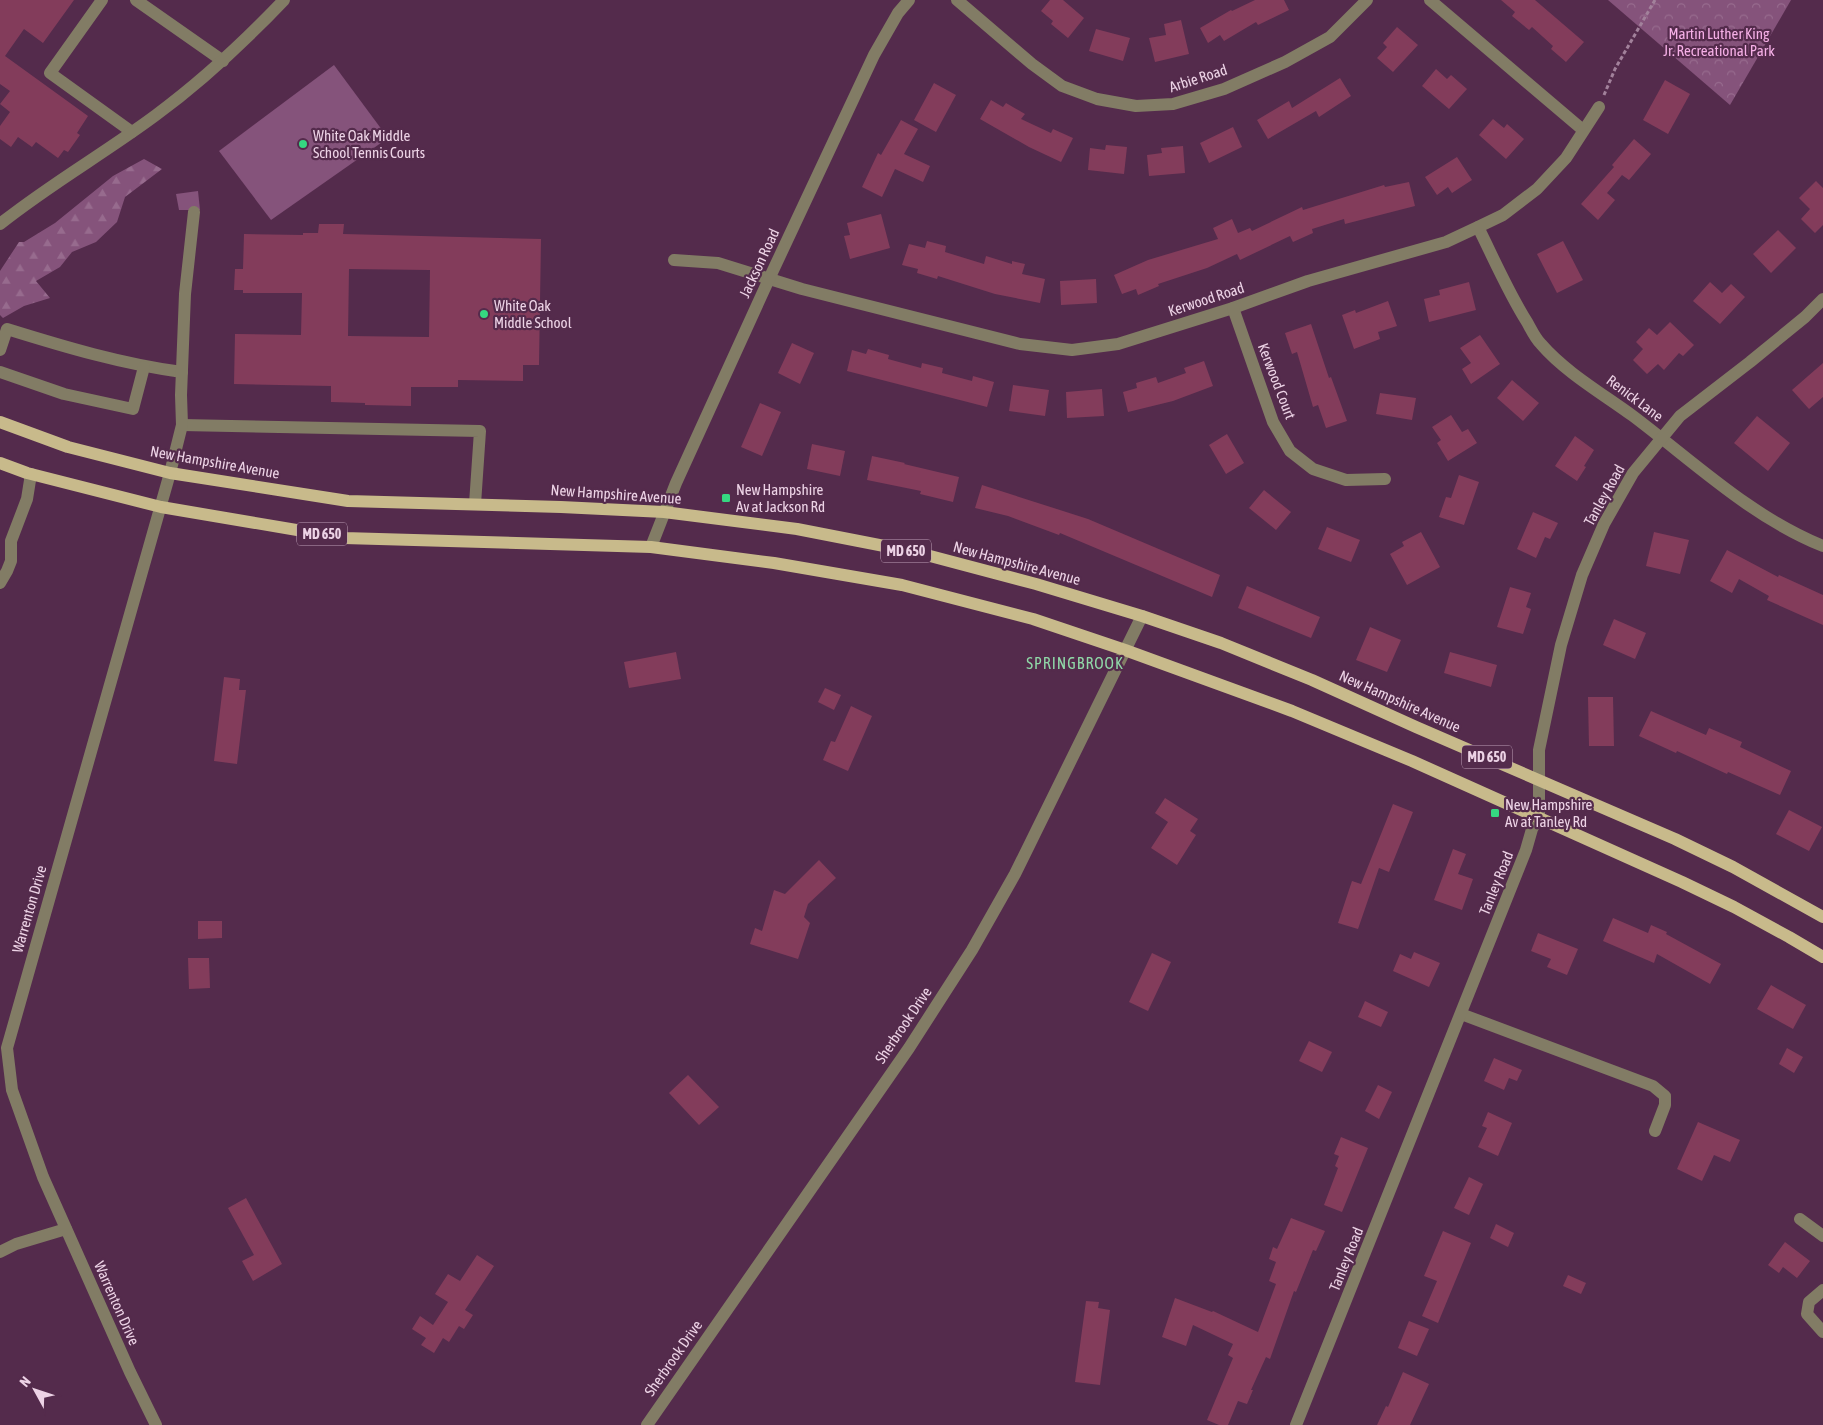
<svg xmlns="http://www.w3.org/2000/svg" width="1823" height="1425" font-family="'Asap Condensed',sans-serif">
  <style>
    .green { fill: #85537b }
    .forest { fill: url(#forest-firs) }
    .park { fill: url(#park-crowns) }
    .building { fill: #833c5b; fill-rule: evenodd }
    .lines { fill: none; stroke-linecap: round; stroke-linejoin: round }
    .path { stroke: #a2819b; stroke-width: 3; stroke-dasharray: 4 2.5; stroke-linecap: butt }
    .minor { stroke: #827c65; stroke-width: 12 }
    .major { stroke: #c8ba8b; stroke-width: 12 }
    .poi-dot { fill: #35d881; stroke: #542b4c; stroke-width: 2 }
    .labels { text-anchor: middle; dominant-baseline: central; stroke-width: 4.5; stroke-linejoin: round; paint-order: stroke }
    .shield { fill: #542b4c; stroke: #bfa1b8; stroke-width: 1 }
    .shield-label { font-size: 14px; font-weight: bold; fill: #edd3e6 }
    .park-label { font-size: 15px; fill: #f6b0e7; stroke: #542b4c }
    .street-label { font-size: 15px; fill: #edd3e6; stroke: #542b4c }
    .poi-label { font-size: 15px; fill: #edd3e6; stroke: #542b4c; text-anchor: start }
    .neighbourhood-label { font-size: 16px; letter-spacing: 1px; fill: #90d9a8; stroke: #542b4c }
  </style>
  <defs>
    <pattern id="forest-firs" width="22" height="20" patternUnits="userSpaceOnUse" patternTransform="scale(1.25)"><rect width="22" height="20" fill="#85537b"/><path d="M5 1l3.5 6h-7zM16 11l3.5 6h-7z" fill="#976b8e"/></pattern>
    <pattern id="park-crowns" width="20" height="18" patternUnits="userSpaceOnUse" patternTransform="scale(1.25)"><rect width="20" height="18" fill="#85537b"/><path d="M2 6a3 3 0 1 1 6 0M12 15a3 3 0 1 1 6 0" fill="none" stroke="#976b8e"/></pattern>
  </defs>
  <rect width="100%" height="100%" fill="#542b4c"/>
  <g class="green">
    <path d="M 334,65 L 388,138 L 271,220 L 219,151 Z"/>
    <path d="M 198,191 L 200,210 L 179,210 L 176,194 Z"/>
  </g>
  <path class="forest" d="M 144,159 L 162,169 L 125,197 L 117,222 L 96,242 L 72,252 L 60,267 L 36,281 L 50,298 L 24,306 L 3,318 L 0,315 L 0,271 L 19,242 L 24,242 L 55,223 L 113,176 Z"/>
  <path class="park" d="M 1608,0 L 1791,0 L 1730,105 Z"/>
  <g class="building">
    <path d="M 0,0 L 74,0 L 43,43 L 24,29 L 5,56 L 88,116 L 77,133 L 80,135 L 68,152 L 64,150 L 58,158 L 36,142 L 32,147 L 18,137 L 11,147 L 0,139 L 0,126 L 10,112 L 0,104 L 10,91 L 0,84 Z"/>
    <path d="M 1050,0 L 1063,0 L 1084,18 L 1068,38 L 1051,24 L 1053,21 L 1041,11 Z"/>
    <path d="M 1255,0 L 1284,0 L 1289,10 L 1258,25 L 1256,22 L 1224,41 L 1220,35 L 1208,43 L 1200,28 L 1231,10 L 1232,11 Z"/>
    <path d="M 1501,0 L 1535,0 L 1584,42 L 1566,62 L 1551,49 L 1553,46 L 1532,27 L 1529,30 L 1512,16 L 1515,12 Z"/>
    <path d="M 1181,20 L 1189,54 L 1155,62 L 1149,38 L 1166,35 L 1164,24 Z"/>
    <path d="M 1397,27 L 1418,45 L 1393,72 L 1377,58 L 1387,47 L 1383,43 Z"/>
    <path d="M 1096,29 L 1130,38 L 1123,61 L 1089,51 Z"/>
    <path d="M 1436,69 L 1447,79 L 1451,75 L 1467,89 L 1449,109 L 1422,86 Z"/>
    <path d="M 1340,78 L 1351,96 L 1319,117 L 1316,111 L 1268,139 L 1257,120 L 1289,101 L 1292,108 Z"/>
    <path d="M 1665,80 L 1690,94 L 1668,134 L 1643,120 Z"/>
    <path d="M 934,83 L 956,95 L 936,132 L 914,120 Z"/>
    <path d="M 991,100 L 1003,107 L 1006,103 L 1025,114 L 1021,119 L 1051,133 L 1053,129 L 1073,138 L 1061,162 L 1029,147 L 980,119 Z"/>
    <path d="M 1493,119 L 1504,128 L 1507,124 L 1524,139 L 1506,159 L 1479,135 Z"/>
    <path d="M 901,120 L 918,129 L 904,154 L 930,166 L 923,182 L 895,169 L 882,197 L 862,187 L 878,153 L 881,155 Z"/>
    <path d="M 1233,127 L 1242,147 L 1209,163 L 1200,143 Z"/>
    <path d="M 1634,139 L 1651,154 L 1629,180 L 1622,175 L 1607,193 L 1615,200 L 1598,220 L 1581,204 L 1614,167 L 1612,165 Z"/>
    <path d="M 1106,145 L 1127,147 L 1124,174 L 1088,170 L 1090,148 L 1105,150 Z"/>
    <path d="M 1183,146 L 1185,173 L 1149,176 L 1147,155 L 1162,153 L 1161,148 Z"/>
    <path d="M 1457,157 L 1472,180 L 1452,193 L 1448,187 L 1437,195 L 1425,177 Z"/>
    <path d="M 1816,181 L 1823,188 L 1823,225 L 1815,233 L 1801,219 L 1810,209 L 1799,198 Z"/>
    <path d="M 1409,182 L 1415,206 L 1345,224 L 1344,219 L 1312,229 L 1313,233 L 1293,242 L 1290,236 L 1240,260 L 1237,254 L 1207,268 L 1158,284 L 1159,286 L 1138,295 L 1136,289 L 1122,294 L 1114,275 L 1148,260 L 1218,239 L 1213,228 L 1232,219 L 1238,233 L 1250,228 L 1252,231 L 1302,207 L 1303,210 L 1384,185 L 1385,187 Z"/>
    <path d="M 881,214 L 890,248 L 850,259 L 844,236 L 850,235 L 847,223 Z"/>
    <path d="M 319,224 L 344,224 L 343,234 L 541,239 L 539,365 L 523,365 L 523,381 L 458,380 L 458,387 L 411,387 L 411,406 L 365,405 L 365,403 L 331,402 L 331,386 L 234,384 L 235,334 L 301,335 L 302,293 L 243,293 L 243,290 L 234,290 L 235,269 L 243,269 L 244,234 L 303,235 L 303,233 L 318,233 ZM 349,269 L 430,270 L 429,337 L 348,336 Z"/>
    <path d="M 1778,230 L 1796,248 L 1771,273 L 1753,254 Z"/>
    <path d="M 927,241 L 946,246 L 945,252 L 984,264 L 986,256 L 1012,264 L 1012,261 L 1025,264 L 1022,274 L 1045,279 L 1040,303 L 995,294 L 938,276 L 937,279 L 917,273 L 918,269 L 902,265 L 909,244 L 925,248 Z"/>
    <path d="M 1563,241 L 1583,280 L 1557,293 L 1537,254 Z"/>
    <path d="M 1096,279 L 1097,303 L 1061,305 L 1060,281 Z"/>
    <path d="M 1469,282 L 1476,310 L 1429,322 L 1424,299 L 1440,295 L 1439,290 Z"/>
    <path d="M 1710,282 L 1722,293 L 1731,284 L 1745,297 L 1720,324 L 1693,301 Z"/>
    <path d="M 1388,301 L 1397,326 L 1378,332 L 1380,339 L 1354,349 L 1342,315 L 1355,310 L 1356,313 Z"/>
    <path d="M 1670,322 L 1694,345 L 1683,356 L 1679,353 L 1664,370 L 1658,364 L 1647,374 L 1633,360 L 1643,349 L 1636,342 L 1649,328 L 1657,335 Z"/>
    <path d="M 1311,324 L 1329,378 L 1331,377 L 1347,421 L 1326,428 L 1318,405 L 1313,407 L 1297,352 L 1292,354 L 1285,333 Z"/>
    <path d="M 1480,335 L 1500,364 L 1471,384 L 1462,369 L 1471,363 L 1460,348 Z"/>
    <path d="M 792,343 L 814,353 L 800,384 L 778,373 Z"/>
    <path d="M 868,349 L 889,355 L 888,359 L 921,368 L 922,363 L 943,368 L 942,373 L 972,381 L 973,376 L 994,382 L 987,407 L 847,371 L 852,350 L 866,354 Z"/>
    <path d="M 1204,361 L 1213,386 L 1173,401 L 1128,412 L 1123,392 L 1137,388 L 1136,383 L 1156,377 L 1158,383 L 1186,373 L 1184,368 Z"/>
    <path d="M 1823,363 L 1823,397 L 1809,409 L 1792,390 Z"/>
    <path d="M 1512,380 L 1539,403 L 1523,421 L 1497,398 Z"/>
    <path d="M 1013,385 L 1049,390 L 1045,416 L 1009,411 Z"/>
    <path d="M 1102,389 L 1104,416 L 1067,418 L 1066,392 Z"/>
    <path d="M 1380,393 L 1416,398 L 1412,420 L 1376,414 Z"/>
    <path d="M 760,403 L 781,412 L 762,456 L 741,447 Z"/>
    <path d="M 1451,415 L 1462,432 L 1468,429 L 1477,443 L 1448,461 L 1437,443 L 1441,440 L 1432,427 Z"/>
    <path d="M 1757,416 L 1790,443 L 1768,471 L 1734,443 Z"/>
    <path d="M 1227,434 L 1244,463 L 1226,474 L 1209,445 Z"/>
    <path d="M 1575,436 L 1594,450 L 1584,466 L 1586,467 L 1577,481 L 1555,466 Z"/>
    <path d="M 812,444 L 845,451 L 840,476 L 807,469 Z"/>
    <path d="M 872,456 L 905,463 L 904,464 L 959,477 L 953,502 L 920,494 L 921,491 L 867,480 Z"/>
    <path d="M 1459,475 L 1479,482 L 1464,525 L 1439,517 L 1446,497 L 1451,498 Z"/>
    <path d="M 982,485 L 1088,519 L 1220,575 L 1212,597 L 1060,533 L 1059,535 L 1008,516 L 975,508 Z"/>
    <path d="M 1264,490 L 1291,512 L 1276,530 L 1249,508 Z"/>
    <path d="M 1533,512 L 1558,523 L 1550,539 L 1545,537 L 1536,558 L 1517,549 Z"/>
    <path d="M 1327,527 L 1360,540 L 1351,562 L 1318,549 Z"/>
    <path d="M 1421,532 L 1440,567 L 1407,585 L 1390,554 L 1404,546 L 1402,542 Z"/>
    <path d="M 1654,532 L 1689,540 L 1680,574 L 1646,566 Z"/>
    <path d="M 1727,550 L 1778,577 L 1779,575 L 1823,595 L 1823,625 L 1767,600 L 1769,596 L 1739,579 L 1732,593 L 1710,581 Z"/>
    <path d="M 1247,586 L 1320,617 L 1311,638 L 1238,608 Z"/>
    <path d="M 1510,587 L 1531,593 L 1526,607 L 1531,609 L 1523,634 L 1497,627 Z"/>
    <path d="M 1614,619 L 1646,633 L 1635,659 L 1603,645 Z"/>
    <path d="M 1370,627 L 1401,640 L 1387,672 L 1356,660 Z"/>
    <path d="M 676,652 L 681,679 L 629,688 L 624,662 Z"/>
    <path d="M 1450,652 L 1497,665 L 1491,687 L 1444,673 Z"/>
    <path d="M 224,677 L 240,679 L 239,690 L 246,690 L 237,764 L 214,761 Z"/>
    <path d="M 825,688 L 841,695 L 834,710 L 818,702 Z"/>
    <path d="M 1588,697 L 1613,697 L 1614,746 L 1589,746 Z"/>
    <path d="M 851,706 L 872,716 L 848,771 L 823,760 L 831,741 L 835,742 Z"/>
    <path d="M 1651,711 L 1706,735 L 1709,728 L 1742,742 L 1740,747 L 1791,771 L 1780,795 L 1728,772 L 1727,774 L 1677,751 L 1676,753 L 1639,736 Z"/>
    <path d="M 1165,798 L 1198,819 L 1190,831 L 1196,835 L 1177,865 L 1151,848 L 1168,822 L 1155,813 Z"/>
    <path d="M 1393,804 L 1413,812 L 1389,872 L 1379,868 L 1358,929 L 1338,923 L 1352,881 L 1361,884 Z"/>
    <path d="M 1789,810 L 1822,827 L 1809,851 L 1776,834 Z"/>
    <path d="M 1453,849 L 1466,854 L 1458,874 L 1473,879 L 1462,910 L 1434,900 Z"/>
    <path d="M 819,860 L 836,878 L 808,904 L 804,917 L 810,923 L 798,959 L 750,944 L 755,928 L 762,931 L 774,890 L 785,894 Z"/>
    <path d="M 1613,918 L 1648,933 L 1651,925 L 1667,932 L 1666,934 L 1721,964 L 1710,984 L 1657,954 L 1654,963 L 1603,941 Z"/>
    <path d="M 198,921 L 222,921 L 222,938 L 198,939 Z"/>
    <path d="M 1538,933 L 1578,949 L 1567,975 L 1547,967 L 1551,959 L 1531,951 Z"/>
    <path d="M 1414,952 L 1440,963 L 1429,987 L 1393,971 L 1400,954 L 1411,959 Z"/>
    <path d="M 1152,953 L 1171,962 L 1148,1011 L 1129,1002 Z"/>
    <path d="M 188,958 L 209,958 L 210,988 L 189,989 Z"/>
    <path d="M 1771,985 L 1806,1005 L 1793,1029 L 1757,1009 Z"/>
    <path d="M 1365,1001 L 1388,1012 L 1381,1027 L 1358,1017 Z"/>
    <path d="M 1309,1041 L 1332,1052 L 1322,1072 L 1299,1061 Z"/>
    <path d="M 1787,1048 L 1803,1057 L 1794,1073 L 1779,1064 Z"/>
    <path d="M 1494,1058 L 1522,1070 L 1517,1081 L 1509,1078 L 1504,1090 L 1484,1081 Z"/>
    <path d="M 688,1075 L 719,1107 L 699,1125 L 669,1093 Z"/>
    <path d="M 1378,1085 L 1392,1092 L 1379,1119 L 1365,1111 Z"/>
    <path d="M 1488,1112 L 1512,1123 L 1498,1156 L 1478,1147 L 1487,1128 L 1482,1126 Z"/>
    <path d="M 1698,1122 L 1740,1140 L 1730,1162 L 1714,1155 L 1702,1181 L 1677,1169 Z"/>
    <path d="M 1341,1137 L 1368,1148 L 1342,1212 L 1324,1205 L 1338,1168 L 1335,1166 L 1339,1156 L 1334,1154 Z"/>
    <path d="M 1469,1177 L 1483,1184 L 1469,1215 L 1454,1208 Z"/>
    <path d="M 246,1198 L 282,1264 L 253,1281 L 242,1261 L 254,1255 L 228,1208 Z"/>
    <path d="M 1291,1218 L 1325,1231 L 1316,1251 L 1313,1250 L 1296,1292 L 1294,1291 L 1270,1359 L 1266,1357 L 1251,1390 L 1253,1390 L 1247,1404 L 1238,1401 L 1228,1425 L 1219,1425 L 1207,1420 L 1233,1358 L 1228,1355 L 1233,1344 L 1193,1325 L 1186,1346 L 1162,1337 L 1175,1298 L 1212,1312 L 1213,1311 L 1258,1332 L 1276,1284 L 1269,1281 L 1276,1262 L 1269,1259 L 1273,1247 L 1277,1249 Z"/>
    <path d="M 1496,1224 L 1514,1233 L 1508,1247 L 1490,1238 Z"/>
    <path d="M 1443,1231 L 1471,1243 L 1438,1323 L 1422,1316 L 1437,1281 L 1424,1276 Z"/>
    <path d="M 1785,1242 L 1810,1261 L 1797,1278 L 1783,1267 L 1779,1273 L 1768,1265 Z"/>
    <path d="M 477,1255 L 494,1266 L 465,1310 L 473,1315 L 464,1329 L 459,1326 L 449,1342 L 443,1338 L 434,1353 L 421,1345 L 426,1338 L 412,1329 L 420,1316 L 433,1325 L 448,1302 L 435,1294 L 448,1274 L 460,1281 Z"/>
    <path d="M 1568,1275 L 1586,1283 L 1581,1294 L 1563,1286 Z"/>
    <path d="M 1086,1301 L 1099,1302 L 1098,1308 L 1110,1310 L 1100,1385 L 1075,1382 Z"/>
    <path d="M 1409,1321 L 1429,1329 L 1417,1356 L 1398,1348 Z"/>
    <path d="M 1403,1372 L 1429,1384 L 1410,1425 L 1377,1425 L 1386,1406 L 1388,1407 Z"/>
  </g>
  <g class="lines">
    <path class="path" d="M 1604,95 L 1615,69 L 1655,0"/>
    <g class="minor">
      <path d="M 102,0 L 50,73 L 132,132"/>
      <path d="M 136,0 L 223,61"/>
      <path d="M 957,0 L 1032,64 L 1062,86 L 1097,99 L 1136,106 L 1173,104 L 1224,89 L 1285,62 L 1330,37 L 1367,0"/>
      <path d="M 1430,0 L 1583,130"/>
      <path d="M 0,224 C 50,184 105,153 156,115 C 202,81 244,42 284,0"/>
      <path d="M 1478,227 C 1494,259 1508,292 1527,322 C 1531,329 1535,338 1541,344 C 1565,372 1603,394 1633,416 C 1694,462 1751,517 1823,546"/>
      <path d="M 674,260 L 718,263 L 802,289 L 1020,344 L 1072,350 L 1118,344 L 1233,308 L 1308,281 L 1446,242 L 1478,227 L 1503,215 L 1537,189 L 1566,158 L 1599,107"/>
      <path d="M 1233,308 L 1273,422 L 1290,451 L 1313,469 L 1346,480 L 1385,479"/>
      <path d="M 0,350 L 7,329 C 65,347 122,364 182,372"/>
      <path d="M 0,372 L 64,394 L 133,409 L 144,367"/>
      <path d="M 182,425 L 480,431 L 475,504"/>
      <path d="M 651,547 L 676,483 L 769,279 L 874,55 L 898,13 L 909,0"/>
      <path d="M 0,583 L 7,571 L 11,561 L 11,541 L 27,499 L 31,474"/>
      <path d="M 1461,1014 L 1653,1086 L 1665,1096 L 1665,1105 L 1655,1131"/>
      <path d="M 1800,1219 L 1823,1236"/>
      <path d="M 0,1252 L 16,1244 L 66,1229"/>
      <path d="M 1823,1290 L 1809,1302 L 1807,1314 L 1823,1332"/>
      <path d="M 156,1425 L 130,1372 L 43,1177 L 12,1090 L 7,1048 L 170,473 L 182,425 L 181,395 L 185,294 L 194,212"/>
      <path d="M 647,1425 L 909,1048 L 972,950 L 1015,874 L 1142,616"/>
      <path d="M 1296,1425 L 1526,850 L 1532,829 L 1539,817 L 1539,750 L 1561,645 L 1582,575 L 1604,524 L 1633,473 L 1680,416 L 1750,362 L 1805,317 L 1823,299"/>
    </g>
    <g class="major">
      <path d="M 0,422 L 68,447 L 170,473 L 348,501 L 561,507 L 664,512 L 797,529 L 915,552 L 1036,584 L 1142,616 L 1221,643 L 1312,680 L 1416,727 L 1675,839 L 1733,867 L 1823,917"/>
      <path d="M 0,463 L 27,473 L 161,507 L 344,538 L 651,547 L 774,563 L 902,585 L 1033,619 L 1125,650 L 1292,711 L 1412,761 L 1682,882 L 1734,907 L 1789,937 L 1823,957"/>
    </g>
  </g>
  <g class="poi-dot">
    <circle cx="303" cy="144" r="5"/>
    <circle cx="484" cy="314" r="5"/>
    <rect x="721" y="493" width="10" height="10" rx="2.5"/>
    <rect x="1490" y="808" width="10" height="10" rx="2.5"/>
  </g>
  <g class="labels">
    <g class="shield">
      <rect x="297" y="522.5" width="50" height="23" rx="4"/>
      <rect x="881" y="539.5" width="50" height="23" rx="4"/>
      <rect x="1462" y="745.5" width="50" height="23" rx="4"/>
    </g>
    <g class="shield-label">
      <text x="322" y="534">MD 650</text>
      <text x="906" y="551">MD 650</text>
      <text x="1487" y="757">MD 650</text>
    </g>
    <g class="park-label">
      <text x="1719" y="33">Martin Luther King<tspan x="1719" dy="17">Jr. Recreational Park</tspan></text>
    </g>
    <g class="street-label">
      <text transform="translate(1198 78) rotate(-18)">Arbie Road</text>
      <text transform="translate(759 263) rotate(-65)">Jackson Road</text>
      <text transform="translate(1206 299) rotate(-18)">Kerwood Road</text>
      <text transform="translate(1277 381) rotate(69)">Kerwood Court</text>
      <text transform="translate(1635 398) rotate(37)">Renick Lane</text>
      <text transform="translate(215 462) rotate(10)">New Hampshire Avenue</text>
      <text transform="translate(616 494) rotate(4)">New Hampshire Avenue</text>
      <text transform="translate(1604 495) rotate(-61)">Tanley Road</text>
      <text transform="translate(1017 563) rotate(15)">New Hampshire Avenue</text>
      <text transform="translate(1400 701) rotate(24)">New Hampshire Avenue</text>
      <text transform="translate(1496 883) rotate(-68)">Tanley Road</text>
      <text transform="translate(29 909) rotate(-74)">Warrenton Drive</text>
      <text transform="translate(903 1025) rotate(-56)">Sherbrook Drive</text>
      <text transform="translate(1346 1259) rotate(-68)">Tanley Road</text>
      <text transform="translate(117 1303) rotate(66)">Warrenton Drive</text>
      <text transform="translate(673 1358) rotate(-55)">Sherbrook Drive</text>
    </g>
    <g class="poi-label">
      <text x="313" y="135">White Oak Middle<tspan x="313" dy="17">School Tennis Courts</tspan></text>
      <text x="494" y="305">White Oak<tspan x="494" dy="17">Middle School</tspan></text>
      <text x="736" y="489">New Hampshire<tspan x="736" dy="17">Av at Jackson Rd</tspan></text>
      <text x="1505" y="804">New Hampshire<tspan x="1505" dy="17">Av at Tanley Rd</tspan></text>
    </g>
    <g class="neighbourhood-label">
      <text x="1075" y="663">SPRINGBROOK</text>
    </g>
  </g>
  <g transform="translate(35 1390) rotate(310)" stroke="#542b4c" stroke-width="4" paint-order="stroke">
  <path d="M0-4L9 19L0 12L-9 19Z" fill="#edd3e6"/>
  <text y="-8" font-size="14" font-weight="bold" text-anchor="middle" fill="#edd3e6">N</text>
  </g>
</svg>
